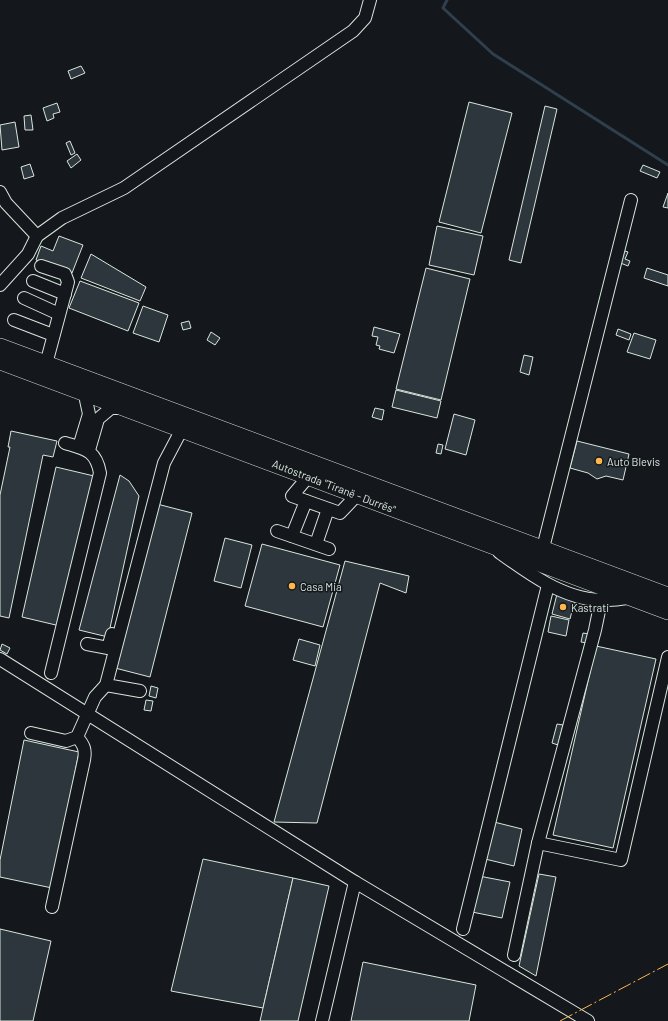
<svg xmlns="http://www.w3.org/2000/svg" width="668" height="1021" font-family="Barlow,sans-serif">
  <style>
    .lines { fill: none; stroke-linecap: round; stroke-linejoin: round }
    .stream { stroke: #2f3f4d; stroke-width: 3 }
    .building { fill: #2c363c; stroke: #d8e6dc }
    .minor-casing { stroke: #d8e6dc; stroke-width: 14 }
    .highway-casing { stroke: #d8e6dc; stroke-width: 18 }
    .minor { stroke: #14181c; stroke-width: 12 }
    .highway { stroke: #14181c; stroke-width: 17 }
    .power { stroke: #ffb74d; stroke-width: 1; stroke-dasharray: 14 3 2 3; stroke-linecap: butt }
    .poi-dot { fill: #ffb74d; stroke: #14181c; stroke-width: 1.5 }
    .labels { text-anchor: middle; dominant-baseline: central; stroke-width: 3; stroke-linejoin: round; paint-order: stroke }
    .poi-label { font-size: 11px; fill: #d8e6dc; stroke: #14181c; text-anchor: start }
    .street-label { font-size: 11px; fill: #d8e6dc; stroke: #14181c }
  </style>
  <rect width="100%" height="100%" fill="#14181c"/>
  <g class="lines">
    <path class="stream" d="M 447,0 L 443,8 L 493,54 L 668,165"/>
  </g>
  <g class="building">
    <path d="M 81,66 L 85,73 L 71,79 L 68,71 Z"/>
    <path d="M 469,102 L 512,113 L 481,233 L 439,222 Z"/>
    <path d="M 57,103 L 60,112 L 53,114 L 54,118 L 47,121 L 43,108 Z"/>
    <path d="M 545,106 L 557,109 L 521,263 L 509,260 Z"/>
    <path d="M 31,115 L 33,130 L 25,130 L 24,116 Z"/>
    <path d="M 15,122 L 19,147 L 2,150 L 0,125 Z"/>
    <path d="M 70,141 L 75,153 L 71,155 L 66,143 Z"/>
    <path d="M 77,154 L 81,160 L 71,168 L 67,161 Z"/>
    <path d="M 30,164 L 34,176 L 24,179 L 21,167 Z"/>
    <path d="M 643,165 L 660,172 L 657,178 L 640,171 Z"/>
    <path d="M 668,193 L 668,208 L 663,207 Z"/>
    <path d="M 437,226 L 483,236 L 474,275 L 429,265 Z"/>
    <path d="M 59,236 L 83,245 L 72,273 L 36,260 L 41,246 L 53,251 Z"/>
    <path d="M 622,250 L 628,252 L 625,259 L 630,261 L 628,266 L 618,262 Z"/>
    <path d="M 91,254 L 146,287 L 140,301 L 81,278 Z"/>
    <path d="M 426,268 L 470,279 L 441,400 L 396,389 Z"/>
    <path d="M 647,268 L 668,275 L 668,286 L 644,278 Z"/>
    <path d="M 80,281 L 139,303 L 128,331 L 69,308 Z"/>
    <path d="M 143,306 L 168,315 L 159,342 L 133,333 Z"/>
    <path d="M 189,321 L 191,328 L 183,330 L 181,323 Z"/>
    <path d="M 374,327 L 400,334 L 394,353 L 379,349 L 380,346 L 376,345 L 378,337 L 372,336 Z"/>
    <path d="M 618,329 L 631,334 L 629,340 L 616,335 Z"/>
    <path d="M 211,332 L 220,338 L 215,345 L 207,340 Z"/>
    <path d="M 634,333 L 656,340 L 650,359 L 627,352 Z"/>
    <path d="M 524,355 L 533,357 L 529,375 L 520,372 Z"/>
    <path d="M 396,390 L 441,401 L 437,418 L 392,407 Z"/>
    <path d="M 375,408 L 384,410 L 382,420 L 372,417 Z"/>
    <path d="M 454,414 L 475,420 L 466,455 L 445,449 Z"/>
    <path d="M 11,431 L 57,441 L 53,457 L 43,455 L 9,618 L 0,616 L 0,495 L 10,447 L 8,447 Z"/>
    <path d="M 577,441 L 629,454 L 623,480 L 606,476 L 597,479 L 588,473 L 570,468 Z"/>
    <path d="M 438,444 L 443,445 L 441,454 L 436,453 Z"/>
    <path d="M 56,467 L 94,476 L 60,626 L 22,617 Z"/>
    <path d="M 120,475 L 129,481 L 139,496 L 108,637 L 79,630 Z"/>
    <path d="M 157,504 L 192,513 L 150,677 L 115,668 Z"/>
    <path d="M 225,538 L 252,545 L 241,588 L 214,581 Z"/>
    <path d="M 262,544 L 340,565 L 323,627 L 245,606 Z"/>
    <path d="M 345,561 L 409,576 L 406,593 L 380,583 L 317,823 L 274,822 Z"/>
    <path d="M 557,594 L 575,599 L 570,619 L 552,614 Z"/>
    <path d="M 551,616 L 569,620 L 566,636 L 548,632 Z"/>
    <path d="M 583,633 L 589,634 L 587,643 L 581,642 Z"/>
    <path d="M 299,639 L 320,645 L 315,666 L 293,660 Z"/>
    <path d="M 2,644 L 10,648 L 7,654 L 0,650 Z"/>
    <path d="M 596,646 L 656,659 L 613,848 L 553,835 Z"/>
    <path d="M 151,686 L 158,688 L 156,698 L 149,696 Z"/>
    <path d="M 146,700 L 153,701 L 151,711 L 144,710 Z"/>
    <path d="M 557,724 L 563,725 L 558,745 L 552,743 Z"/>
    <path d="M 24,740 L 79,752 L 52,888 L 0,877 L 0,860 Z"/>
    <path d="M 494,822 L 522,829 L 514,866 L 485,859 Z"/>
    <path d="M 203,859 L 293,878 L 263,1008 L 171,991 Z"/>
    <path d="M 539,874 L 556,877 L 536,976 L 519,966 Z"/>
    <path d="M 479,876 L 510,882 L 502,918 L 472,912 Z"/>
    <path d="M 293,878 L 329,886 L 298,1021 L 260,1021 Z"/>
    <path d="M 0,929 L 51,941 L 33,1021 L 0,1021 Z"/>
    <path d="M 363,962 L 476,985 L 469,1021 L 351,1021 Z"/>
  </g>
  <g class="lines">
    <defs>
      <g id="minor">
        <path d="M 0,192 L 6,203 L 37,236"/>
        <path d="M 41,266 L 65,274 L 68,282 L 46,364"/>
        <path d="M 33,281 L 65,294"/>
        <path d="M 0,285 L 28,254 L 37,236 L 62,218 L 124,188 L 353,31 L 365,18 L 370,0"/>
        <path d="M 24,298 L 59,314"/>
        <path d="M 14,320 L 53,335"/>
        <path d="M 79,447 L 89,414 L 86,400 L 89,394"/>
        <path d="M 89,450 L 98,419 L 111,408 L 122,408"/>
        <path d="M 308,477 L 292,496 L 340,513 L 357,495"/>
        <path d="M 277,531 L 329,549"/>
        <path d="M 292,536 L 306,501"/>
        <path d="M 316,544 L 328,509"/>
        <path d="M 543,548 L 631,200"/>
        <path d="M 499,552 C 528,573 563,599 600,600 C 609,601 619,599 628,598"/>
        <path d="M 87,644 L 108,648 L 112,634"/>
        <path d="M 0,659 L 355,882 L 588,1021"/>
        <path d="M 51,673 L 100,473 C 96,450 85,449 65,443"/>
        <path d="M 140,691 L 106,685 L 164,463 L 182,429"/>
        <path d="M 31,733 L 66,741 L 77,737 L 95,697 L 106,685"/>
        <path d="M 538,843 L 621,860 L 668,657"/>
        <path d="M 52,907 L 84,760 C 86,750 84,745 77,737"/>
        <path d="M 463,929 L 548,585"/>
        <path d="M 514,955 L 538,843 L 595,630 L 601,601"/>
        <path d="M 322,1021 L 355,882"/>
      </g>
      <g id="highway">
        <path d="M 0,347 L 668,596"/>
        <path d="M 0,361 L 668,611"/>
      </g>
    </defs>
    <use href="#minor" class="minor-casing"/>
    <use href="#highway" class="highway-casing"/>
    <use href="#minor" class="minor"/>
    <use href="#highway" class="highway"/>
    <path class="power" d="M 560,1021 L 668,964"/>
  </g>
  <g class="poi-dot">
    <circle cx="599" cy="461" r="4"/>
    <circle cx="292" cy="586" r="4"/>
    <circle cx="563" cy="607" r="4"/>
  </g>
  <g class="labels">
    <g class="poi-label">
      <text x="607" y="461">Auto Blevis</text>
      <text x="300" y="586">Casa Mia</text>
      <text x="571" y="607">Kastrati</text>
    </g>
    <g class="street-label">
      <text transform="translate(334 486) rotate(21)">Autostrada "Tiranë - Durrës"</text>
    </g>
  </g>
</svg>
